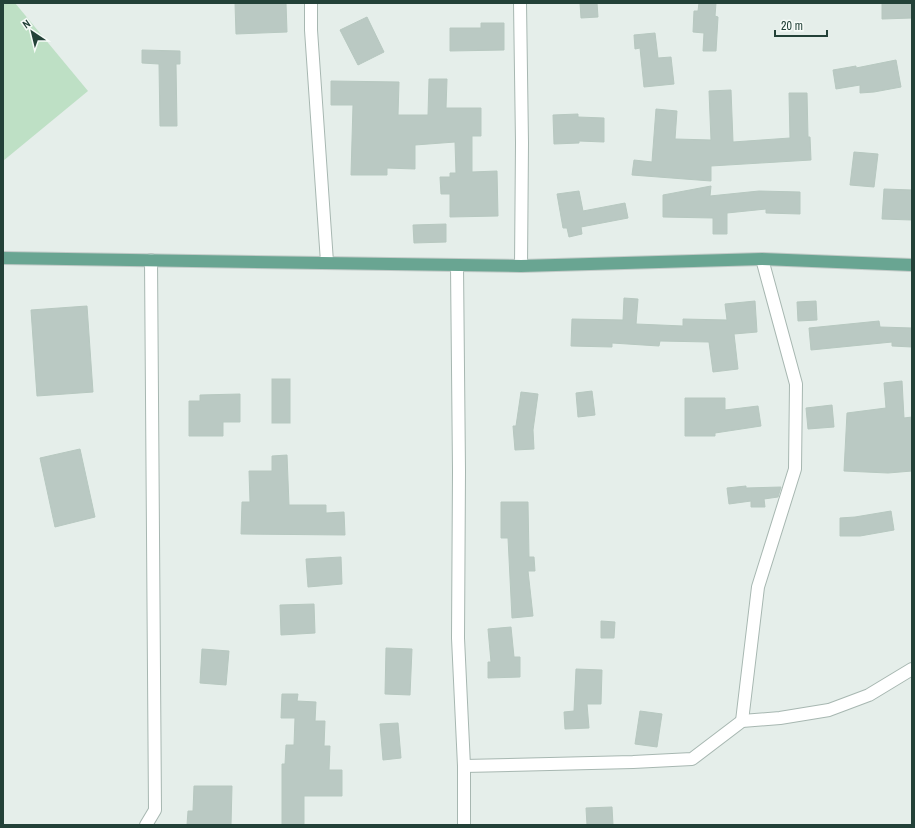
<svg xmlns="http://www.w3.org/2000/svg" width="915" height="828" font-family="'Archivo Narrow',sans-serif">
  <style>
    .green { fill: #bee0c5 }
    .building { fill: #bac9c3; stroke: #b7c8c0 }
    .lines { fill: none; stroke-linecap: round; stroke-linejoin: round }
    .minor-casing { stroke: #a7b7b1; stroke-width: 14 }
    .major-casing { stroke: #c1cac7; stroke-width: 14 }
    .minor { stroke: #fff; stroke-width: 12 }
    .major { stroke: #69a592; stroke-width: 12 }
  </style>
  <rect width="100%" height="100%" fill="#e5eeea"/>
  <path class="green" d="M 3,3 L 15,3 L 88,91 L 3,161 Z"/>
  <g class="building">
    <path d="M 235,3 L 286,3 L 287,32 L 236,34 Z"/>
    <path d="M 580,3 L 597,3 L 598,17 L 581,18 Z"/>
    <path d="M 699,3 L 716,3 L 715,16 L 718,17 L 716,51 L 703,51 L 704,33 L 693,32 L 694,11 L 698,11 Z"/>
    <path d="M 882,3 L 912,3 L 912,18 L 882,19 Z"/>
    <path d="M 367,17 L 384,52 L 358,65 L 340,30 Z"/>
    <path d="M 481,23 L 504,23 L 504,50 L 450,51 L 450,28 L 481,28 Z"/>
    <path d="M 655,33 L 658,58 L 671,57 L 674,84 L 644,87 L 640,48 L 635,49 L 634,35 Z"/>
    <path d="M 142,50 L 180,51 L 180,64 L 176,64 L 177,126 L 160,126 L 159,64 L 142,63 Z"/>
    <path d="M 896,60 L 901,87 L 874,92 L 860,93 L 860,85 L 836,89 L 833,70 L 856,66 L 856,68 Z"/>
    <path d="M 429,79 L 447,79 L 446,108 L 481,108 L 481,136 L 472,136 L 472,172 L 497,171 L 498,216 L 450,217 L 450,194 L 441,194 L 440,177 L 450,177 L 450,173 L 456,173 L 455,142 L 415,145 L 415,169 L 387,168 L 387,175 L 351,175 L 353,105 L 331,105 L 331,81 L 399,82 L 398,115 L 428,115 Z"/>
    <path d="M 731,90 L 733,142 L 790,138 L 789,93 L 807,93 L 808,137 L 810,137 L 811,160 L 711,166 L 711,181 L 632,175 L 634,160 L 652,162 L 656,109 L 677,111 L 675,139 L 711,140 L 709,91 Z"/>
    <path d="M 578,114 L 578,117 L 604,118 L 604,142 L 579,141 L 579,143 L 554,144 L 553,115 Z"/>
    <path d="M 854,152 L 878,154 L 874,187 L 850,185 Z"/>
    <path d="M 711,186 L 710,196 L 759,191 L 800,192 L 800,214 L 766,213 L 766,209 L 727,213 L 727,234 L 713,234 L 713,218 L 663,217 L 663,195 Z"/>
    <path d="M 884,189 L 912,190 L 912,220 L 882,219 Z"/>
    <path d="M 579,191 L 583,211 L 625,203 L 628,218 L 581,227 L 582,234 L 569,237 L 567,228 L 563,228 L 557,194 Z"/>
    <path d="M 446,224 L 446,242 L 414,243 L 413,225 Z"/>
    <path d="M 624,298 L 638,299 L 636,324 L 683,326 L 683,319 L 727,320 L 725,304 L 755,301 L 757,332 L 734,334 L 738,369 L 713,372 L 709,342 L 660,341 L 659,346 L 612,343 L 612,347 L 571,346 L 572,319 L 623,320 Z"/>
    <path d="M 816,301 L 817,320 L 798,321 L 797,302 Z"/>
    <path d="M 87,306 L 93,392 L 37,396 L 31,310 Z"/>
    <path d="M 879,321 L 880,327 L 912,328 L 912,347 L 892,346 L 892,342 L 811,350 L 809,328 Z"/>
    <rect x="272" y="379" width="18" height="44"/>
    <path d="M 902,381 L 904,418 L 912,417 L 912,471 L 888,473 L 844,471 L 847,413 L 886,408 L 884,383 Z"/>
    <path d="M 592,391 L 595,415 L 578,417 L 576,393 Z"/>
    <path d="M 521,392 L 538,394 L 533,430 L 534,449 L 515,450 L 513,426 L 516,426 Z"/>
    <path d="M 240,394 L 240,422 L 223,422 L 223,436 L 189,436 L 189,401 L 200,401 L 200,395 Z"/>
    <path d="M 685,398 L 725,398 L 725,410 L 758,406 L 761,426 L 715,433 L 715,436 L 685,436 Z"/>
    <path d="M 832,405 L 834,427 L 808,429 L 806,408 Z"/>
    <path d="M 80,449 L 95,517 L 55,527 L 40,458 Z"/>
    <path d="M 287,455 L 289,505 L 326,505 L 326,513 L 344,512 L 345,535 L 241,534 L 242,502 L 250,502 L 249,471 L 272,471 L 272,456 Z"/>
    <path d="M 746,486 L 746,488 L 781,487 L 778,497 L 764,499 L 765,507 L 751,507 L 751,501 L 729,504 L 727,488 Z"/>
    <path d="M 501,502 L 528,502 L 529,557 L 534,557 L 535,571 L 528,571 L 533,616 L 512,618 L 508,538 L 501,538 Z"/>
    <path d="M 891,511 L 894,530 L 860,536 L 840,536 L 840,518 L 855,517 Z"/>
    <path d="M 341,557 L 342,584 L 308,587 L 306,559 Z"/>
    <path d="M 314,604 L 315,633 L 281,635 L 280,605 Z"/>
    <path d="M 601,621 L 615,622 L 614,638 L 601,638 Z"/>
    <path d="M 511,627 L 514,657 L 520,657 L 520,677 L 488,678 L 488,662 L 491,662 L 488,629 Z"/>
    <path d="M 386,648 L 412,649 L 410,695 L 385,694 Z"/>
    <path d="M 202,649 L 229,651 L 226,685 L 200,683 Z"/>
    <path d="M 576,669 L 602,670 L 601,704 L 587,704 L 589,728 L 565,729 L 564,712 L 574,711 Z"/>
    <path d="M 282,694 L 298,694 L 297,701 L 316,702 L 315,721 L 325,721 L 324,746 L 330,746 L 329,770 L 342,770 L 342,796 L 304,796 L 304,825 L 282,825 L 282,764 L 285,764 L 286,745 L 294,745 L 295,718 L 281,718 Z"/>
    <path d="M 640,711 L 662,714 L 657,747 L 635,744 Z"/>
    <path d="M 398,723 L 401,758 L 383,760 L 380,724 Z"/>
    <path d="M 194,786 L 232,786 L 231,825 L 187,825 L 188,811 L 193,811 Z"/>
    <path d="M 612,807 L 613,825 L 587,825 L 586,808 Z"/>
  </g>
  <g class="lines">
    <defs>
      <g id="minor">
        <path d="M 311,3 L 311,30 L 327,262"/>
        <path d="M 520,3 L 522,143 L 521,266"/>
        <path d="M 457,266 L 459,471 L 458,638 L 464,766 L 464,825"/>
        <path d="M 742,721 L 758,587 L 795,469 L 796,384 L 762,259"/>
        <path d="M 464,766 L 633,762 L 692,759 L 742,721 L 780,718 L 829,710 L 869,695 L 912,669"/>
        <path d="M 146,825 L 155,810 L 151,260"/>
      </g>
      <path id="major" d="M 3,258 L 521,266 L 762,259 L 912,265"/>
    </defs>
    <use href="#minor" class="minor-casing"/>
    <use href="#major" class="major-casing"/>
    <use href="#minor" class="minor"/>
    <use href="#major" class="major"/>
  </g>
  <rect width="915" height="828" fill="none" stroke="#234138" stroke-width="8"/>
  <g transform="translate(32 32) rotate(325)" stroke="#f6fbf8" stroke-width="3" paint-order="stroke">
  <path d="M0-3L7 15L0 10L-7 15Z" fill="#234138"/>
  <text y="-6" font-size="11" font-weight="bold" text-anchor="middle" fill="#234138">N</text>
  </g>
  <path d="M775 30v6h52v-6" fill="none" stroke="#234138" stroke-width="2"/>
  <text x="781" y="30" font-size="12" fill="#234138" stroke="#f6fbf8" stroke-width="3" paint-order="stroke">20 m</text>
</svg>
